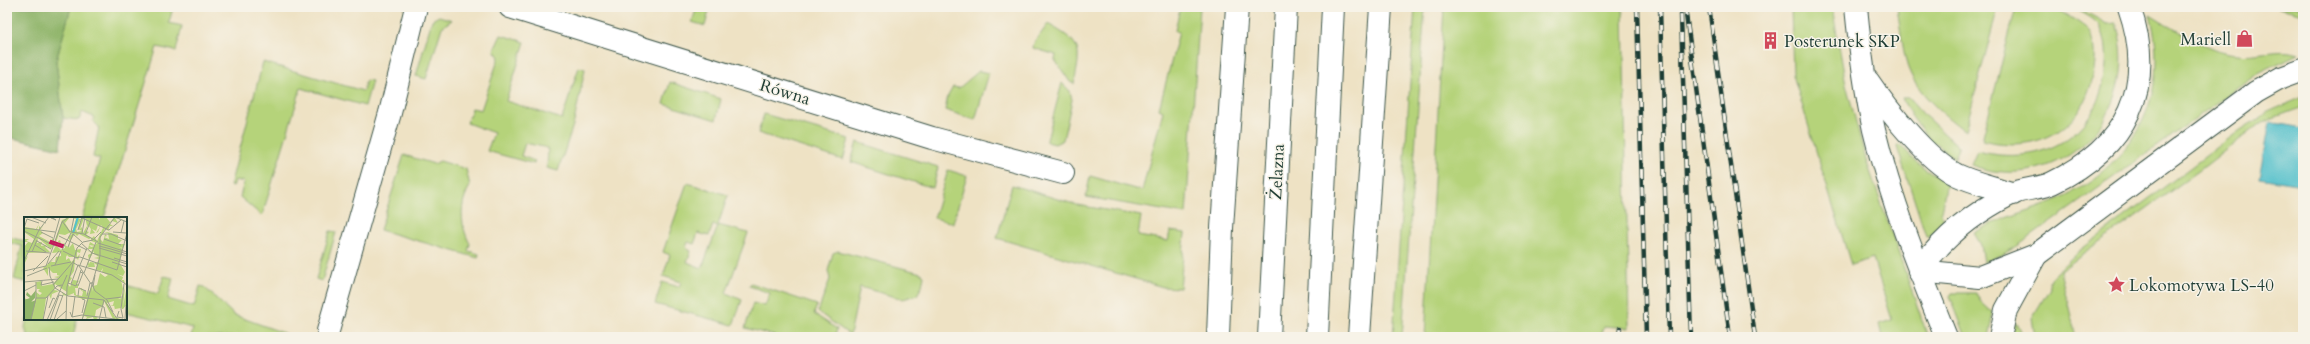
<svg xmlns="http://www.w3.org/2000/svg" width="2310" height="344" font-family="Cardo,serif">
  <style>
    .green { fill: #b5d37a; stroke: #6a8857; fill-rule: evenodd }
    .forest { fill: #90b56a; stroke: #58794f }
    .water { fill: #53c0cb; stroke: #397e80 }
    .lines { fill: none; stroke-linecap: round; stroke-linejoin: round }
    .street-casing { stroke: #3e564a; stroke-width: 24 }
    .secondary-casing { stroke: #3e564a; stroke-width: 24 }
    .primary-casing { stroke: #3e564a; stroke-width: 24 }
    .street { stroke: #fff; stroke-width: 22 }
    .secondary { stroke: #fff; stroke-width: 22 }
    .primary { stroke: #fff; stroke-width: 22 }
    .rail-casing { stroke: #1f3d34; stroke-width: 4.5 }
    .rail { stroke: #f7f3e8; stroke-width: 3; stroke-dasharray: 9; stroke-linecap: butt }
    .labels { text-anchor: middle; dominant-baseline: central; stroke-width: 3; stroke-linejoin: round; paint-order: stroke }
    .poi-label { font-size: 17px; fill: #1f3d34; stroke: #f7f3e8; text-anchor: start }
    .street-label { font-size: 17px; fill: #1f3d34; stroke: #f7f3e8 }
    .inset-river { fill: none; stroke: #53c0cb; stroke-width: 2 }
    .inset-road { fill: none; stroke: #9ba08a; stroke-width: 1 }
    .view { fill: #c2185b; fill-opacity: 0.15; stroke: #c2185b; stroke-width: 2 }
    .inset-edge { fill: none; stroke: #1f3d34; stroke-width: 2 }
  </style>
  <rect width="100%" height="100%" fill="#f7f3e8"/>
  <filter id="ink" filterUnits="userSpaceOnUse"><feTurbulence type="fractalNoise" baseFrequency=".025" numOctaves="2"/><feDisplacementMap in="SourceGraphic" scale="8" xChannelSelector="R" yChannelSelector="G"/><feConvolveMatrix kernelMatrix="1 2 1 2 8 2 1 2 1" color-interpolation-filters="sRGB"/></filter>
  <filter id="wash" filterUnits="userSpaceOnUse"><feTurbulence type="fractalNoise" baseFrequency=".012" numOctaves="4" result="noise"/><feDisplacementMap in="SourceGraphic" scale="16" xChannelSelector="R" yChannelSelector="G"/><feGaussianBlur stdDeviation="0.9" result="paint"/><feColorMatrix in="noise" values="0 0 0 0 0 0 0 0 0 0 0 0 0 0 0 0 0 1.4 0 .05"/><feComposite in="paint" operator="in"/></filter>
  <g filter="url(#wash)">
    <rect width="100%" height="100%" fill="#eee2c4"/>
    <g class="green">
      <path d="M 71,7 L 173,7 L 169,23 L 182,26 L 176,51 L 157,47 L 104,218 L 82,218 L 100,159 L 93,157 L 99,127 L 93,121 L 94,117 L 82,112 L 79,120 L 63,118 L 56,61 Z"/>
      <path d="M 697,7 L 710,7 L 705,26 L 692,22 Z"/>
      <path d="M 1180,7 L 1200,7 L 1186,214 L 1086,197 L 1090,176 L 1142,191 L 1163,111 L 1159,109 L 1179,32 L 1175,31 Z"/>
      <path d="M 1415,7 L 1425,7 L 1402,337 L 1393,337 Z"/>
      <path d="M 1444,7 L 1623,7 L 1629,328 L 1604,326 L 1601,337 L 1425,337 Z"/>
      <path d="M 1791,7 L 1832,7 L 1846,84 L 1866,160 L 1928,337 L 1882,337 L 1879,324 L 1892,320 L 1873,258 L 1851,265 L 1793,75 Z"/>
      <path d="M 1897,7 L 1998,7 L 1965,131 C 1943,114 1916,93 1907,65 C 1902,46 1900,26 1897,7 Z"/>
      <path d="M 2016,7 C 2026,7 2040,4 2050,7 C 2057,9 2085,25 2089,31 C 2096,39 2096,59 2094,70 C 2085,130 2038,154 1982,140 Z"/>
      <path d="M 2072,7 L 2077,7 L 2107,24 L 2116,23 C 2145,113 2060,198 1971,165 L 1977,151 C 2042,168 2100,136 2106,65 C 2107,53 2106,34 2098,24 C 2092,17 2080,12 2072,7 Z"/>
      <path d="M 2276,7 L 2303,7 L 2303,14 Z"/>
      <path d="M 2150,14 C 2177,30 2205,51 2237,54 C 2257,57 2279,47 2298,54 L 2260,72 L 2019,245 L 2002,255 L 1984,262 L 1981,245 L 1974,233 C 2001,217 2032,211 2061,198 C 2136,164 2171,94 2150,14 Z"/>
      <path d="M 439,16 L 452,20 L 442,27 L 426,79 L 416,76 L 432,20 Z"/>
      <path d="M 1048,24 C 1081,43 1082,46 1074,84 L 1070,82 L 1055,60 L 1056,55 L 1033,48 L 1034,43 Z"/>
      <path d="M 501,35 L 525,42 L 506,101 L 562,119 L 579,67 L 585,69 L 574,122 L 558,171 L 547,168 L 548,148 L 525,143 L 521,156 L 535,161 L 534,164 L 487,151 L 494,133 L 467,123 L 472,108 L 481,110 L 499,57 L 494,50 Z"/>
      <path d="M 263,62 L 363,91 L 366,80 L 372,81 L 365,106 L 301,88 L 262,216 L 240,197 L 244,182 L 235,180 L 233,187 L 230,186 Z"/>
      <path d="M 979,71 L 989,73 L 975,120 L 945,110 L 948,96 L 953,87 L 959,88 Z"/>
      <path d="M 670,82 L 721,99 L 716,120 L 664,104 Z"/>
      <path d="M 1062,83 L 1070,91 L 1072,100 L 1063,140 L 1055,144 L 1047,142 L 1047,140 Z"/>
      <path d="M 2303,97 L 2303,107 L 2262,122 L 2200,170 L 2060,271 L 2076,337 L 2035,337 L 2032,318 L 2050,288 L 2049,282 L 2051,277 L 2079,251 L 2239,131 L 2268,112 Z"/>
      <path d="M 1902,98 L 1909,98 L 1925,116 L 1959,147 L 1955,158 C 1931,144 1913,123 1902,98 Z"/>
      <path d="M 764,114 L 849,139 L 843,160 L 758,133 Z"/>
      <path d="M 857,142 L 938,167 L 933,188 L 851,162 Z"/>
      <path d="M 1898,145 L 1902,146 L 1917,163 L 1947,183 L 1941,211 L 1943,221 L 1930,236 L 1926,236 L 1897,147 Z"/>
      <path d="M 404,155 L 434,164 L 440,161 L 466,169 L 470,186 C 459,204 460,225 470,244 L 468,251 L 479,254 L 478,258 L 380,230 Z"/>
      <path d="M 948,170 L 967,176 L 953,223 L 934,218 Z"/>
      <path d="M 687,183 L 728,195 L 718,225 L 748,233 L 726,293 L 742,300 L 733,325 L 655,304 L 662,282 L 679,287 L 681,282 L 663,276 L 670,255 L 663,252 ZM 713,225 L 718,226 L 702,268 L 687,262 L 691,251 L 686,248 L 688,242 L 694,244 L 698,233 L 709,236 Z"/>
      <path d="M 1012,185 L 1077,205 L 1141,216 L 1138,236 L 1168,241 L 1170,231 L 1185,233 L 1180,288 L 1163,287 L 997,238 Z"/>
      <path d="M 330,231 L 336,232 L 322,281 L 316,279 Z"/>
      <path d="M 7,237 L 25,241 L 25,282 L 14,279 L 22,246 L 7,242 Z"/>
      <path d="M 838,251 L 921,273 L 924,275 L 922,286 L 917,295 L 903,299 L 860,287 L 850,335 L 818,312 L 830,279 L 828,271 L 833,253 Z"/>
      <path d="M 164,276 L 173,278 L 168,299 L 194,307 L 200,286 L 204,287 L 234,315 L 295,337 L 191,337 L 193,328 L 126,312 L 126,285 L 158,294 Z"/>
      <path d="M 751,283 L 817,305 L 814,314 L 837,329 L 835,337 L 779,337 L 745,328 L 753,303 L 765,306 L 770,293 L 749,286 Z"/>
      <path d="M 1952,293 L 1976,293 L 1980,301 L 1993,313 L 1988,337 L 1966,337 L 1950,296 Z"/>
      <path d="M 27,319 L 77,319 L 73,337 L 27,335 L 25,327 Z"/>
      <path d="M 2015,323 L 2019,326 L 2023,337 L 2011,337 Z"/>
    </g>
    <path class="forest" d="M 7,7 L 71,7 L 56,61 L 63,118 L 60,149 L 7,137 Z"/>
    <path class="water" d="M 2269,122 L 2303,128 L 2303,185 L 2259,178 Z"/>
  </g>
  <g filter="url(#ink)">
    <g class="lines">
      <defs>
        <g id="street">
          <path d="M 510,7 L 932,138 L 1063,173"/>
          <path d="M 328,331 L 390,113 L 416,7"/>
        </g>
        <g id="secondary">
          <path d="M 1856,7 C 1860,48 1865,89 1874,130 C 1891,201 1919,270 1946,337"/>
          <path d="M 1868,81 C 1887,109 1927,160 1957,175 C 1974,183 1994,187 2013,194"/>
          <path d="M 1919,271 L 1980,277 L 2036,255 L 2256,92 L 2281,78 L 2303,70"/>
          <path d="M 1919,271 C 1943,237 1975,212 2011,194 C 2024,188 2040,189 2052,183 C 2127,147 2157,87 2129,7"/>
          <path d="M 2000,337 L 2006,310 L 2036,255"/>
        </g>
        <g id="primary">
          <path d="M 1218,337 L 1222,228 L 1237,7"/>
          <path d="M 1269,337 L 1286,7"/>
          <path d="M 1317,337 L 1333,7"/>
          <path d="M 1359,337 L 1381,7"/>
        </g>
      </defs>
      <use href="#street" class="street-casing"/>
      <use href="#secondary" class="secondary-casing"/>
      <use href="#primary" class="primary-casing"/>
      <use href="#street" class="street"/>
      <use href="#secondary" class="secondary"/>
      <use href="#primary" class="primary"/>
      <defs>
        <g id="rail">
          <path d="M 1637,7 L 1646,337"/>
          <path d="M 1660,7 L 1669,337"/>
          <path d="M 1685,7 L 1730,337"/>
          <path d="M 1709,7 L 1755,337"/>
          <path d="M 1681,15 L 1691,337"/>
          <path d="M 1619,337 L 1620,328"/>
        </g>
      </defs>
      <use href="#rail" class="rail-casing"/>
      <use href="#rail" class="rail"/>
    </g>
  </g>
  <defs>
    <symbol id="shop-bare" viewBox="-9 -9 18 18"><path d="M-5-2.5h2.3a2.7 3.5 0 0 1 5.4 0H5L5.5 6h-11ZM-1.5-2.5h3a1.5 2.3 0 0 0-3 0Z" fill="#d1495b" stroke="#f7f3e8" stroke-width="2.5" paint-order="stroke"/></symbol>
    <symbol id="building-bare" viewBox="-9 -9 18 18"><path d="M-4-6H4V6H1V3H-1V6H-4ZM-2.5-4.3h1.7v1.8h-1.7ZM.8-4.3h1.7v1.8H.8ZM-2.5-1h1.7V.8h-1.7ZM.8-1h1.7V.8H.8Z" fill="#d1495b" stroke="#f7f3e8" stroke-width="2.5" paint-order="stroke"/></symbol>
    <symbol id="sight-bare" viewBox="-9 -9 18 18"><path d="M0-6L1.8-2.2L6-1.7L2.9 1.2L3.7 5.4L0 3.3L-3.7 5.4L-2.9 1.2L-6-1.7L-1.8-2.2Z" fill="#d1495b" stroke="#f7f3e8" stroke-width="2.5" paint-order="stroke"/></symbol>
  </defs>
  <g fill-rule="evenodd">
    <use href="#shop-bare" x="2232" y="26" width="25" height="25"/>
    <use href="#building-bare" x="1758" y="28" width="25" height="25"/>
    <use href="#sight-bare" x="2104" y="272" width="25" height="25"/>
  </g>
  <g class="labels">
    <g class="poi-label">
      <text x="2231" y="39" text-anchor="end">Mariell</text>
      <text x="1784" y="41">Posterunek SKP</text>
      <text x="2129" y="285">Lokomotywa LS-40</text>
    </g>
    <g class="street-label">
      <text transform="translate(785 92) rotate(17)">Równa</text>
      <text transform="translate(1277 172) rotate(-87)">Żelazna</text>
    </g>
  </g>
  <g transform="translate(24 217)">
    <rect width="103" height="103" fill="#eee2c4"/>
    <path d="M 45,0 L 57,2 L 52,12 L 53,15 L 58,14 L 54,12 L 58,1 L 60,1 L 56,12 L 58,10 L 59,16 L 63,9 L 61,0 L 74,0 L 76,3 L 76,0 L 82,0 L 86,5 L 91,0 L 103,5 L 91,1 L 94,6 L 88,4 L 84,8 L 86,7 L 89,9 L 86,9 L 84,13 L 87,15 L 81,12 L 76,22 L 79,25 L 81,17 L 83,19 L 80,20 L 85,22 L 84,16 L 80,15 L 83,15 L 94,18 L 94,22 L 98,23 L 94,27 L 101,27 L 99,31 L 95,30 L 99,32 L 96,45 L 90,43 L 95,45 L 101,55 L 99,59 L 93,57 L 99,60 L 98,63 L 100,63 L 101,67 L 97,63 L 99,72 L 97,80 L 94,82 L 98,81 L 101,70 L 99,90 L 103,68 L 103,87 L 99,92 L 98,92 L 98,87 L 97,91 L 91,92 L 91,88 L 90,93 L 90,89 L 86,88 L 89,88 L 90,84 L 83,86 L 91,100 L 99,103 L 89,102 L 80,84 L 79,89 L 72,93 L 71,99 L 74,101 L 70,103 L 69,100 L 62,102 L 63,100 L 60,99 L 58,103 L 63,82 L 58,82 L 50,78 L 50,76 L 43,79 L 39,78 L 38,75 L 42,78 L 43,75 L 31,67 L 30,73 L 35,74 L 28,77 L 27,82 L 25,78 L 22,81 L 19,103 L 7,103 L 10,91 L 9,93 L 8,92 L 10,90 L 7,88 L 1,97 L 5,84 L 0,83 L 0,81 L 11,86 L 12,75 L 16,78 L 18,76 L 14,74 L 16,72 L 13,72 L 12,65 L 9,66 L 17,64 L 18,69 L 29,67 L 35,60 L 34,61 L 30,60 L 36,59 L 33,58 L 33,56 L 29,56 L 24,51 L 24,59 L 19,51 L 30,42 L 27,45 L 31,45 L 32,40 L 37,39 L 37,35 L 28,36 L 33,26 L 35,27 L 34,24 L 36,23 L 37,27 L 42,26 L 36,30 L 36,27 L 32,28 L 37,33 L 41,31 L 41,28 L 44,30 L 46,25 L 45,31 L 49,26 L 51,33 L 57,32 L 56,36 L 53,35 L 53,40 L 56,37 L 54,43 L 52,40 L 45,40 L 43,38 L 42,40 L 42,43 L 45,41 L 47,45 L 51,42 L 50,54 L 46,60 L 48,61 L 44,67 L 46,70 L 49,63 L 55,64 L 52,67 L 54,67 L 54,71 L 51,71 L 52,78 L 58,79 L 59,75 L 56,72 L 58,71 L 59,75 L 59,73 L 62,74 L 63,79 L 68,68 L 69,75 L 69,69 L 73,68 L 76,56 L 81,60 L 84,58 L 78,55 L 79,51 L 77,54 L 72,53 L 73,48 L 70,46 L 71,50 L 62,50 L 65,49 L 63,48 L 64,44 L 65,47 L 66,45 L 73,46 L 75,42 L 70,41 L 75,40 L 70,37 L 70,34 L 65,43 L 64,38 L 68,36 L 62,33 L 67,35 L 69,32 L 64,32 L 65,28 L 67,30 L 71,29 L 65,28 L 66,25 L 71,28 L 73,26 L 67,24 L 67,21 L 65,22 L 55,17 L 53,19 L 51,17 L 46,24 L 44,20 L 48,17 L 45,16 L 41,18 L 35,17 L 32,25 L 27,32 L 14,21 L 13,26 L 18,25 L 17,29 L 23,28 L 21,30 L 26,35 L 3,36 L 2,41 L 4,39 L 0,48 L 0,30 L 3,30 L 0,30 L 4,25 L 1,25 L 0,22 L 5,22 L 2,24 L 8,26 L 10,22 L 0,15 L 1,10 L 12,12 L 15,7 L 13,12 L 15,13 L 15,9 L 17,11 L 20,8 L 16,13 L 19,16 L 15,19 L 26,25 L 29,21 L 30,27 L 38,3 ZM 46,0 L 52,2 L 49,13 L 46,14 L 41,6 ZM 64,8 L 67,12 L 66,17 L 71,16 L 68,12 L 72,14 L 74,8 L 76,10 L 72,16 L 74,15 L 77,8 L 79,11 L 73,24 L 70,19 L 68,21 L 62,18 L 65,15 L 62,14 Z" fill="#b5d37a" fill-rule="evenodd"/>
    <path d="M 12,73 L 11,81 L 7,85 L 12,83 L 7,103 L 0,103 L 0,83 L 6,81 L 2,78 L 3,75 L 7,79 Z" fill="#90b56a"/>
    <path class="inset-river" d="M 49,16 L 54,0"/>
    <path class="inset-road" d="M 7,0 L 22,6M 27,0 L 32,3 L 27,1 ZM 91,0 L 103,5M 58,1 L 85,13M 38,4 L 46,15M 0,11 L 31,15M 0,11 L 3,2 L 15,6M 15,13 L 25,0M 54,13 L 58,0M 85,13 L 97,3M 0,14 L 31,29M 17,15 L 29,21M 47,15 L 50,0M 47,15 L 60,17 L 74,25M 89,15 L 102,16M 58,16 L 61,0M 97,16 L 100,4M 49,17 L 58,25M 78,17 L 87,17 L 103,24M 61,18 L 68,0M 35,19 L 63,33M 80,22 L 97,28M 13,24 L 27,32M 57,26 L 68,36 L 103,47M 74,26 L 103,35M 11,28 L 22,35M 28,28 L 36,0M 75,29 L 87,32M 44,30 L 49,17M 75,31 L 103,39M 87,32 L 103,37M 38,33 L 47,16M 2,34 L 26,36M 39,34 L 53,41M 8,35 L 13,23M 51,41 L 56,40 L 93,53 L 103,16M 90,41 L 103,45M 0,44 L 15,13M 48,45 L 55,49 L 67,67M 88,45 L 103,50M 24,47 L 35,34M 31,48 L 37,34M 54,48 L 88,58 L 103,68M 56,48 L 63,31M 27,49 L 47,45M 25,50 L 26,59 L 31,71 L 44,79 L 80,83 L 94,103M 0,54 L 22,49 L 38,5 L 45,0M 9,54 L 24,39M 60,56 L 72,25M 3,59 L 23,51M 18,64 L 17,68 L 30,65M 0,65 L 34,62M 67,65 L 71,74 L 83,83 L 89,95M 44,66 L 52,69 L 57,53M 47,67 L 54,48M 29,68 L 48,46M 54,69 L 59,56 L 56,55M 69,70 L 71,58M 0,74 L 12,68M 54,79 L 55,71 L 62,74M 63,79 L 66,66M 12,81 L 22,81 L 33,69 L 38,68M 58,82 L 61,83 L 58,96M 82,82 L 98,80M 69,86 L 80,90 L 82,101M 25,91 L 29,81 L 31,82M 97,92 L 100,67M 95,94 L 93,100 L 99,101 L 97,92M 46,95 L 48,100 L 58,98M 58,98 L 91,102M 48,100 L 51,79M 33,102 L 42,94M 101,102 L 102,88M 7,103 L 12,81 L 12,65M 19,103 L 24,79M 23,103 L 43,58M 26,103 L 35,78 L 39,79M 30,103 L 39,78M 42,103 L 43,70 L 53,31 L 59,25 L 69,23 L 77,15M 58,103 L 76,39 L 76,20 L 91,0M 75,103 L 80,83"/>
    <path class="view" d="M 27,24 L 39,28 L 38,30 L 26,26 Z"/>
    <rect width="103" height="103" class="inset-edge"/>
  </g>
  <rect width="2310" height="344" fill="none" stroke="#f7f3e8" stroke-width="24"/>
</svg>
